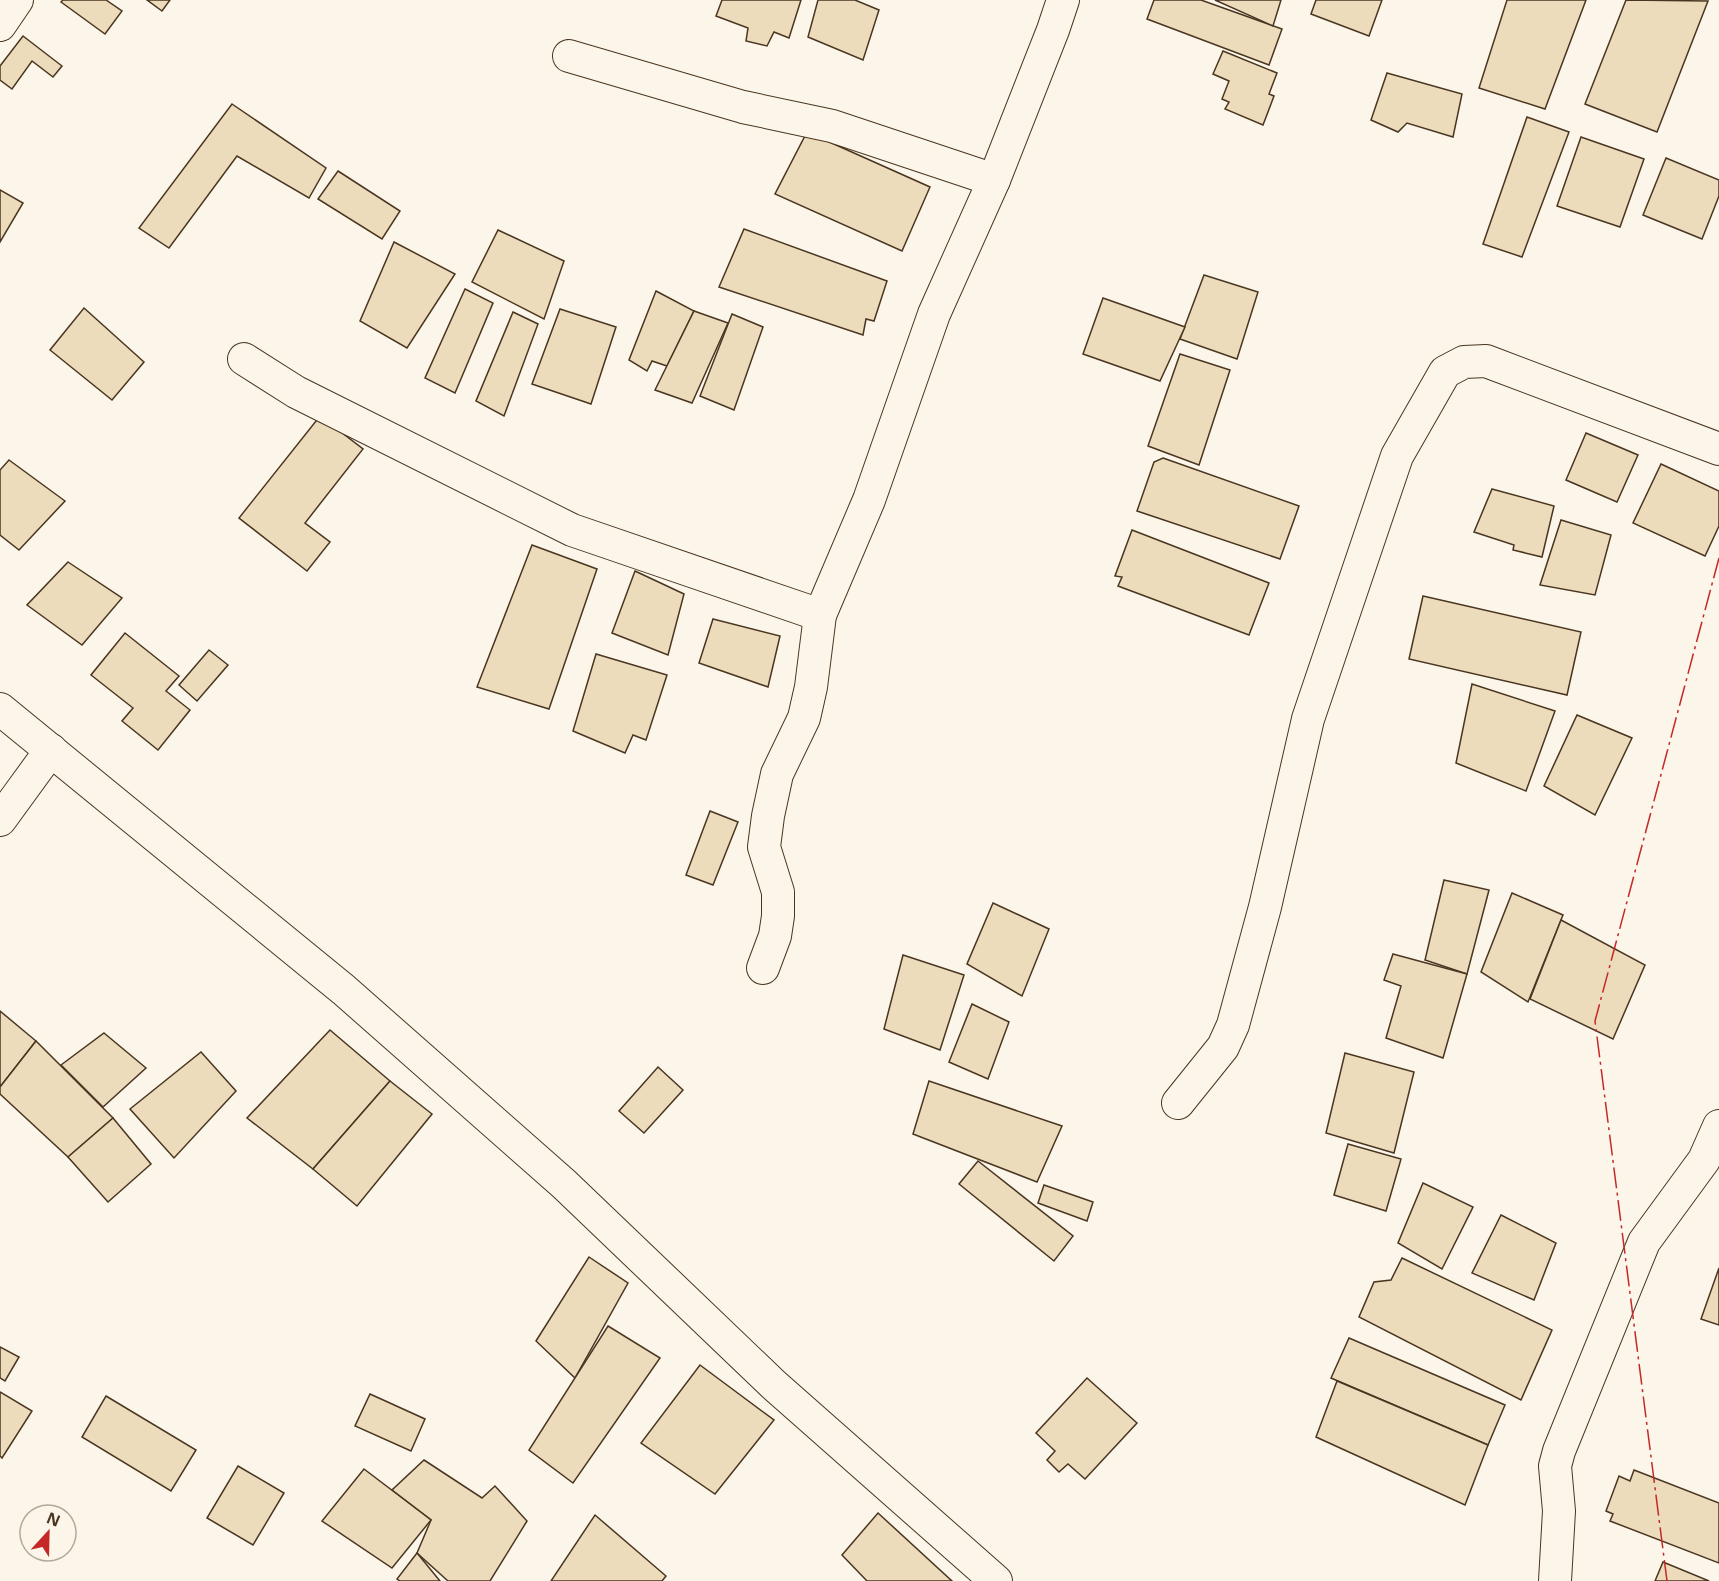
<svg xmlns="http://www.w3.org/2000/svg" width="1719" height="1581" font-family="'Noto Sans',sans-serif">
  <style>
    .building { fill: #ecdcbc; stroke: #4a3520; stroke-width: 1.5 }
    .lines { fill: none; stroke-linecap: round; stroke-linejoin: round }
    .minor-casing { stroke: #4a3520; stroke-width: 34 }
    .minor { stroke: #fbf6e9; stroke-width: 32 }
    .power { stroke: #c62828; stroke-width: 1.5; stroke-dasharray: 21 4.5 3 4.5; stroke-linecap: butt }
  </style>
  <rect width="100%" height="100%" fill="#fbf6e9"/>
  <g class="building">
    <path d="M 63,0 L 106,0 L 122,11 L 105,34 L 61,2 Z"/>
    <path d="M 147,0 L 170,0 L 162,11 Z"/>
    <path d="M 722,0 L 801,0 L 789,38 L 774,32 L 767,46 L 746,41 L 748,28 L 716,16 Z"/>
    <path d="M 818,0 L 855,0 L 879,10 L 863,60 L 808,37 Z"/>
    <path d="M 1154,0 L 1201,0 L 1282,29 L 1269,65 L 1147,19 Z"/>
    <path d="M 1215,0 L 1281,0 L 1273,26 Z"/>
    <path d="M 1316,0 L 1382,0 L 1369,36 L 1311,14 Z"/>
    <path d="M 1507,0 L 1586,0 L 1545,109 L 1479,88 Z"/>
    <path d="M 1626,0 L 1708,1 L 1657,132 L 1585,104 Z"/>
    <path d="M 23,36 L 62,66 L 53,77 L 32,61 L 12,89 L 0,80 L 0,66 Z"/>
    <path d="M 1223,51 L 1277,73 L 1269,94 L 1274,96 L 1263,125 L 1225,109 L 1229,102 L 1222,99 L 1229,81 L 1213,74 Z"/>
    <path d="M 1387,73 L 1462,94 L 1453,137 L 1407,123 L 1398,132 L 1371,120 Z"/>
    <path d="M 232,104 L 326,168 L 309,198 L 237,156 L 169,248 L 139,228 Z"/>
    <path d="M 1527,117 L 1569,132 L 1522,257 L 1483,244 Z"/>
    <path d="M 807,132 L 930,187 L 902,251 L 775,194 Z"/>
    <path d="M 1581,137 L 1644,159 L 1620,227 L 1557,206 Z"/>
    <path d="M 1666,158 L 1719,180 L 1719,196 L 1702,239 L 1643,215 Z"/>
    <path d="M 338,171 L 400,211 L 382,239 L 318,199 Z"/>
    <path d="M 0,190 L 23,203 L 0,242 Z"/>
    <path d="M 744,229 L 887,281 L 874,321 L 866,319 L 863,335 L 719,287 Z"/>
    <path d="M 498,230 L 564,261 L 544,319 L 472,282 Z"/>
    <path d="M 394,242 L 455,274 L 407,348 L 360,321 Z"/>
    <path d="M 1204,275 L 1258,292 L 1237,359 L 1180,339 Z"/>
    <path d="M 465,289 L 493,303 L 455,393 L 425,378 Z"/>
    <path d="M 656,291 L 694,311 L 667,366 L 652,361 L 647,371 L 629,360 Z"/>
    <path d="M 1103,298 L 1185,327 L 1160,381 L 1083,354 Z"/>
    <path d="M 84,308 L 144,362 L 112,400 L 50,350 Z"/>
    <path d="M 560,309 L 616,327 L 591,404 L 532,384 Z"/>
    <path d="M 694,311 L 728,323 L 692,403 L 655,390 Z"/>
    <path d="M 513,312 L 538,324 L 504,416 L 476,401 Z"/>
    <path d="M 732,314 L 763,327 L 734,410 L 700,396 Z"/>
    <path d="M 1180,354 L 1230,370 L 1199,465 L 1148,446 Z"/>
    <path d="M 320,416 L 363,449 L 305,523 L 330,542 L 307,571 L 239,518 Z"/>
    <path d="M 1586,433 L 1638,455 L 1617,502 L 1566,480 Z"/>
    <path d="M 1163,458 L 1299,506 L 1280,559 L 1137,511 L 1154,462 Z"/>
    <path d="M 9,460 L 65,501 L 19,550 L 0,535 L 0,470 Z"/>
    <path d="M 1661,464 L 1719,491 L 1719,526 L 1705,556 L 1633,523 Z"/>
    <path d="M 1492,489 L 1554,506 L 1542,557 L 1513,550 L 1514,545 L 1474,532 Z"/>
    <path d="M 1561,520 L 1611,535 L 1595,595 L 1540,585 Z"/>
    <path d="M 1132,530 L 1269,583 L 1249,635 L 1118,586 L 1122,577 L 1115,576 Z"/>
    <path d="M 532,545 L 597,569 L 549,709 L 477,687 Z"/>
    <path d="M 68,562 L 122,598 L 82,645 L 27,605 Z"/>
    <path d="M 635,571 L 684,594 L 668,655 L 612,633 Z"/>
    <path d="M 1423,596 L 1581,632 L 1567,695 L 1409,659 Z"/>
    <path d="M 713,619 L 780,636 L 768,687 L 699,663 Z"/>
    <path d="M 125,633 L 179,676 L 166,691 L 190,710 L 158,750 L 122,721 L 133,708 L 91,675 Z"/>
    <path d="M 209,650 L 228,665 L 197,701 L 179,685 Z"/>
    <path d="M 596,654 L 667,675 L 646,740 L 633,735 L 625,753 L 573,731 Z"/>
    <path d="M 1472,684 L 1555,711 L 1526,791 L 1456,763 Z"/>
    <path d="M 1577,715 L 1632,738 L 1595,815 L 1544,786 Z"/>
    <path d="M 710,811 L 738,822 L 713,885 L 686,875 Z"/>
    <path d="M 1444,880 L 1489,890 L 1467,974 L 1425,960 Z"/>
    <path d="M 1512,893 L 1563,915 L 1528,1002 L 1481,972 Z"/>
    <path d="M 993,903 L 1049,929 L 1022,996 L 967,964 Z"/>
    <path d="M 1561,920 L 1645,965 L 1613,1039 L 1530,999 Z"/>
    <path d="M 1393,954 L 1467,974 L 1443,1058 L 1386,1038 L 1401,986 L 1384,980 Z"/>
    <path d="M 903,955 L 964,975 L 940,1050 L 884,1029 Z"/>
    <path d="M 972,1004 L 1009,1022 L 988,1079 L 949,1062 Z"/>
    <path d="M 0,1011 L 36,1041 L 0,1087 Z"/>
    <path d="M 330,1030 L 390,1081 L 313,1169 L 247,1118 Z"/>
    <path d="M 104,1033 L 146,1068 L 103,1107 L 61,1065 Z"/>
    <path d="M 36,1041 L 113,1118 L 68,1157 L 0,1094 L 0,1087 Z"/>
    <path d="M 201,1052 L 236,1091 L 174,1158 L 130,1109 Z"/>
    <path d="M 1345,1053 L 1414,1072 L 1394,1153 L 1326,1133 Z"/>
    <path d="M 658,1067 L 683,1090 L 644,1133 L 619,1111 Z"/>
    <path d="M 390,1081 L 432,1114 L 357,1206 L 313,1169 Z"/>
    <path d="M 929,1081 L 1062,1126 L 1037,1182 L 913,1134 Z"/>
    <path d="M 113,1118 L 151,1164 L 108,1202 L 68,1157 Z"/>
    <path d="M 1348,1144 L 1401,1159 L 1386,1211 L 1334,1195 Z"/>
    <path d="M 978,1161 L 1073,1236 L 1054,1261 L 959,1184 Z"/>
    <path d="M 1423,1183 L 1473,1207 L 1442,1269 L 1398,1243 Z"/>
    <path d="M 1044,1185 L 1093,1202 L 1087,1221 L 1038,1203 Z"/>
    <path d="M 1501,1215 L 1556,1243 L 1534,1300 L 1472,1273 Z"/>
    <path d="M 589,1257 L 628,1283 L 575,1378 L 536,1341 Z"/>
    <path d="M 1402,1258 L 1552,1330 L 1521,1400 L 1359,1317 L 1374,1282 L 1391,1280 Z"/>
    <path d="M 1719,1268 L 1719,1325 L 1701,1319 Z"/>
    <path d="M 608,1326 L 660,1358 L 573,1483 L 529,1450 Z"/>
    <path d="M 1349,1338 L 1505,1405 L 1488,1445 L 1331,1378 Z"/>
    <path d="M 0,1347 L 19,1357 L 5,1381 L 0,1378 Z"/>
    <path d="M 700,1365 L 774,1420 L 715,1494 L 641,1443 Z"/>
    <path d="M 1087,1378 L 1137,1423 L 1085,1479 L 1068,1464 L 1059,1472 L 1047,1460 L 1055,1451 L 1036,1433 Z"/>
    <path d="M 1337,1381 L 1488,1445 L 1465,1505 L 1316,1437 Z"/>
    <path d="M 0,1392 L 32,1411 L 2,1458 L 0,1456 Z"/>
    <path d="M 370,1394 L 425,1419 L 411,1451 L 355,1426 Z"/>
    <path d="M 106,1396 L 196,1450 L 171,1491 L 82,1437 Z"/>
    <path d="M 424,1460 L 482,1498 L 495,1486 L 527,1521 L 490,1581 L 448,1581 L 417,1553 L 431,1520 L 392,1490 Z"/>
    <path d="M 238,1466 L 284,1493 L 253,1545 L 207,1518 Z"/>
    <path d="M 364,1469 L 431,1520 L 392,1568 L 322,1521 Z"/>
    <path d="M 1634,1470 L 1719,1503 L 1719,1563 L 1610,1521 L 1613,1514 L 1606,1511 L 1619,1476 L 1630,1481 Z"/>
    <path d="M 878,1513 L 952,1581 L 867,1581 L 842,1555 Z"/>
    <path d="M 595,1515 L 666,1576 L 662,1581 L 551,1581 Z"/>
    <path d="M 417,1553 L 440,1581 L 400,1581 L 397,1579 Z"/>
    <path d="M 1663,1562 L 1709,1581 L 1655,1581 Z"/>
  </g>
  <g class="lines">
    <defs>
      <g id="minor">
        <path d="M 0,25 L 17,0"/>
        <path d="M 569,56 L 743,107 L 832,126 L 994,180"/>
        <path d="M 244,359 L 296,392 L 572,530 L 820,615"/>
        <path d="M 0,709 L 344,990 L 564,1184 L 774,1385 L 996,1581"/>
        <path d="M 0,820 L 51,750"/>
        <path d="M 763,968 L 775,936 L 778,916 L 778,892 L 764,847 L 768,816 L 777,774 L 804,718 L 811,687 L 820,615 L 869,500 L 934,314 L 994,180 L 1053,30 L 1063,0"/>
        <path d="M 1178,1103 L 1223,1047 L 1233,1025 L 1265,907 L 1308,719 L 1397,456 L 1445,372 L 1464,362 L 1486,361 L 1719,449"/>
        <path d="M 1555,1581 L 1559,1511 L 1555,1466 L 1559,1451 L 1644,1242 L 1704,1160 L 1719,1126"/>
      </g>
    </defs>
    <use href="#minor" class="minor-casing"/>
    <use href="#minor" class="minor"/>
    <path class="power" d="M 1667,1581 L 1595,1021 L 1719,558"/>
  </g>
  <g transform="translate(48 1533) rotate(22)"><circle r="28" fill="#fbf6e9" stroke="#b4a999" stroke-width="1.5"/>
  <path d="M0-4.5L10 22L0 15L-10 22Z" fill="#c62828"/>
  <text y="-9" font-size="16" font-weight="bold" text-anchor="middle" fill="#4a3520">N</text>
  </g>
</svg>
